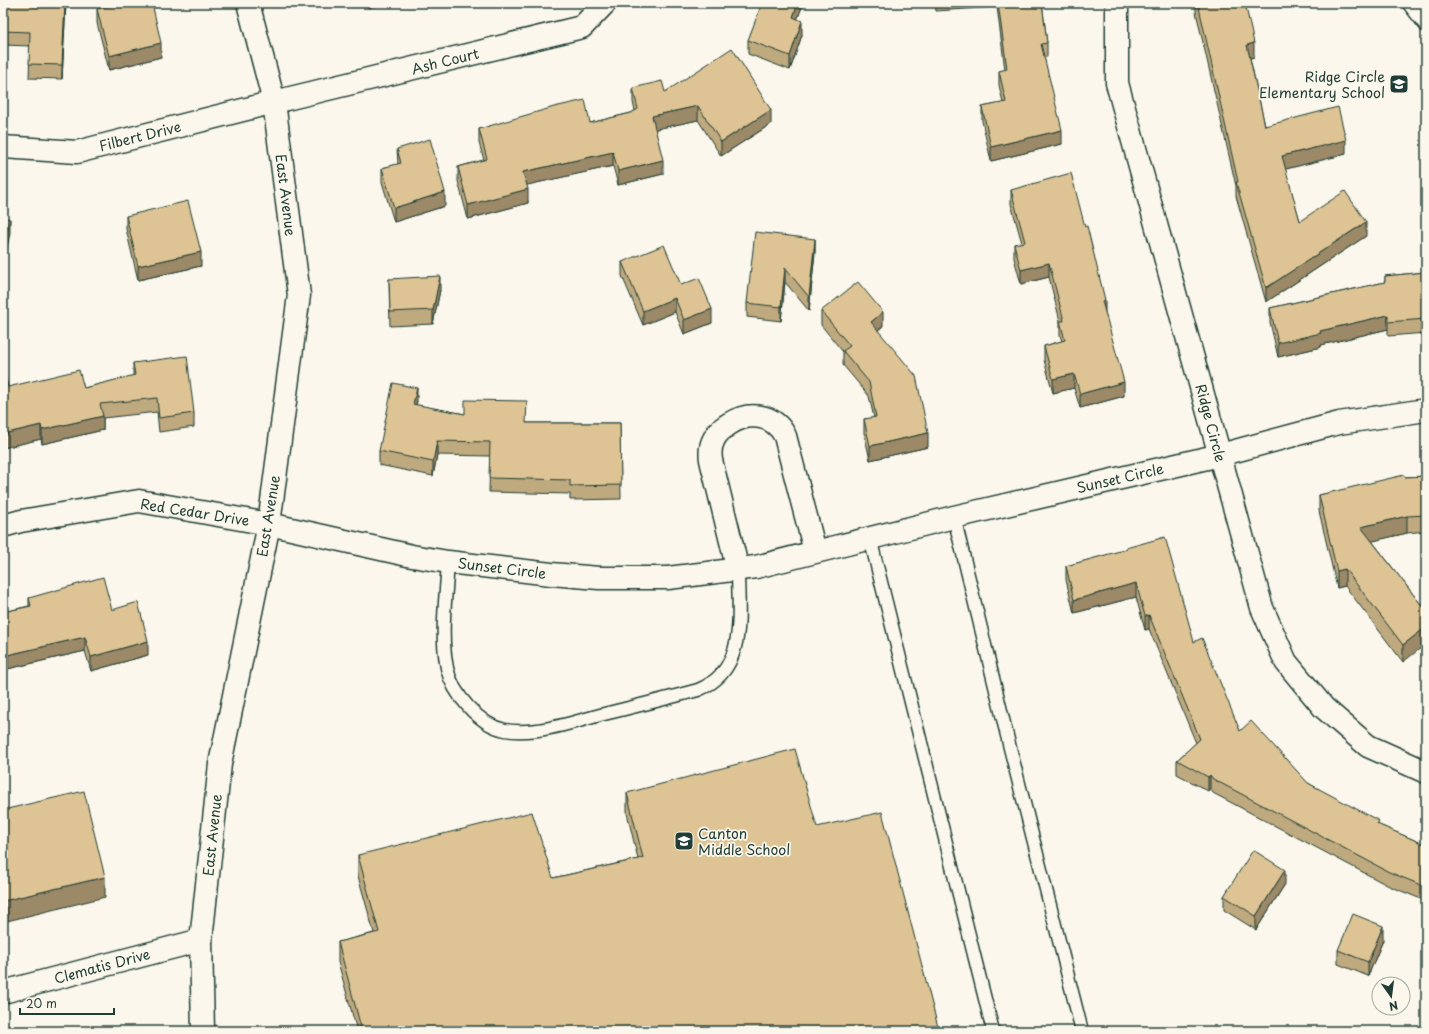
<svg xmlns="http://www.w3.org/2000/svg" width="1429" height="1034" font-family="'Playpen Sans',sans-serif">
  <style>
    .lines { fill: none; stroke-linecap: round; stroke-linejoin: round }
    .lane-casing { stroke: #1f3d34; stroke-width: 15 }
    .street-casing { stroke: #1f3d34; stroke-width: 25 }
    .secondary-casing { stroke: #1f3d34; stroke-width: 25 }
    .lane { stroke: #fbf7ec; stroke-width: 12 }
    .street { stroke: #fbf7ec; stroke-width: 22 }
    .secondary { stroke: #fbf7ec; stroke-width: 22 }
    .wall { fill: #bfa97f; stroke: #1f3d34 }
    .shaded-wall { fill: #9b8968; stroke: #1f3d34 }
    .building { fill: #dec494; stroke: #1f3d34 }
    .labels { text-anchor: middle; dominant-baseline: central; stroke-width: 3.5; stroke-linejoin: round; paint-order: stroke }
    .street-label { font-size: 14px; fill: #1f3d34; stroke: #fbf7ec }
    .poi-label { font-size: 14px; fill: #1f3d34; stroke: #fbf7ec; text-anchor: end }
  </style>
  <rect width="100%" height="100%" fill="#fbf7ec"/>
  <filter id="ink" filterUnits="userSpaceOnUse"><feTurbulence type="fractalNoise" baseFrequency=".025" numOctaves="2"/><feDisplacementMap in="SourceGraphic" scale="8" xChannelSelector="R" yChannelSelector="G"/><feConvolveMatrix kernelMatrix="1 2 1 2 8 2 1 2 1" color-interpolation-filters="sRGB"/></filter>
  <g filter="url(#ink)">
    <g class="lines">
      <defs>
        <g id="lane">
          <path d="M 1408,3 L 1426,26"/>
          <path d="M 1416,13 L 1426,5"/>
          <path d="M 954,517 L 1010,748 L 1082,1031"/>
          <path d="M 870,538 L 993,1031"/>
          <path d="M 448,562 C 446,597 440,634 447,668 C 452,693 479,725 505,730 C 534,735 572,723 600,715 C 633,707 665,699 698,690 C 748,670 738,614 738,570"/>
        </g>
        <g id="street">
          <path d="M 1117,3 L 1117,83 L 1262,608 L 1286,662 L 1324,708 L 1368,746 L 1426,772"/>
          <path d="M 3,147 L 77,152 L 274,102 L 582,27 L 605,3"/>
          <path d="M 3,526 L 21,521 L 139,501 L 269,524 L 412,556 L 448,562 L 551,574 L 599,578 L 668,578 L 756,567 L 954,517 L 1220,455 L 1339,423 L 1426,410"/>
          <path d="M 738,570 L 711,460 C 710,453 710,446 714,439 C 717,432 723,428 729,424 C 749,411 774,414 785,436 L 815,551"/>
          <path d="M 3,992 L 201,940"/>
        </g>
        <path id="secondary" d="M 203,1031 L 201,940 L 220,764 L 269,524 L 299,295 L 274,102 L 248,3"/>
      </defs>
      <use href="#lane" class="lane-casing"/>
      <use href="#street" class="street-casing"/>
      <use href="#secondary" class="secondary-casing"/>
      <use href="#lane" class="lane"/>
      <use href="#street" class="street"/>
      <use href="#secondary" class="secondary"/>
    </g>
    <g class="wall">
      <path d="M 3,3 L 66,3 L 62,79 L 29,78 L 30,46 L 3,45 Z"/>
      <path d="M 802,3 L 802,7 L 797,19 L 802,35 L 790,70 L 748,54 L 748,40 Z"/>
      <path d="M 935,3 L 1042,3 L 1047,43 L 1047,57 L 1044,57 L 1062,144 L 991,161 L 982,121 L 982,107 L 1003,103 L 999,85 L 999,71 L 1005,70 L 997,7 L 936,11 Z"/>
      <path d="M 1196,3 L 1245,3 L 1254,57 L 1250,58 L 1265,126 L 1346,154 L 1285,169 L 1300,221 L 1366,236 L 1266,302 L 1236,196 L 1236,186 L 1196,12 Z"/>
      <path d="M 97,9 L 161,57 L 109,70 L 97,23 Z"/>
      <path d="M 633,88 L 665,92 L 771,124 L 721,156 L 698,120 L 655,129 L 663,174 L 618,185 L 613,166 L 526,185 L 528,203 L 468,219 L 458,181 L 458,167 L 484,160 L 479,143 L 479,129 L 590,123 L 631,113 L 635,111 L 633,102 Z"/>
      <path d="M 397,149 L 445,206 L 394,222 L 382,182 L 382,168 L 398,164 Z"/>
      <path d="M 1011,190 L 1105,313 L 1124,396 L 1080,408 L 1074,388 L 1053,393 L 1044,360 L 1044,346 L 1062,341 L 1060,335 L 1060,321 L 1049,277 L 1021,284 L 1014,258 L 1014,244 L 1022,243 L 1011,204 Z"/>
      <path d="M 126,216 L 201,266 L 138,280 L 126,229 Z"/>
      <path d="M 815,239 L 815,252 L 809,311 L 785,282 L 781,321 L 747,317 L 747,303 Z"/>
      <path d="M 622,262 L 681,285 L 712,323 L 684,334 L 675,312 L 643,325 L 622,276 Z"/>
      <path d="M 1426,272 L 1426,333 L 1388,336 L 1388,329 L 1321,345 L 1321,347 L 1278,357 L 1270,322 L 1270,308 L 1385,282 L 1385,276 Z"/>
      <path d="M 389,279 L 440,290 L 433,324 L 390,326 Z"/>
      <path d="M 821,311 L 883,326 L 878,330 L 928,447 L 870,460 L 864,433 L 864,419 L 874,418 L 869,396 L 843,365 L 843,352 L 821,325 Z"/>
      <path d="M 133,363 L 194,413 L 194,427 L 159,432 L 157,412 L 103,418 L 103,430 L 42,444 L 41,439 L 3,448 L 3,370 L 8,387 L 84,388 L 133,376 Z"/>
      <path d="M 417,401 L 416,405 L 465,414 L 526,423 L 620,423 L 621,499 L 570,500 L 570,494 L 489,492 L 490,456 L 437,455 L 433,476 L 379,465 L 379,451 Z"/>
      <path d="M 1426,476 L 1426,531 L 1407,533 L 1372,541 L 1426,611 L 1403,662 L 1345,586 L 1337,588 L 1319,511 L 1319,495 L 1405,477 Z"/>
      <path d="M 1126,548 L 1194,642 L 1240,731 L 1308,783 L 1379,825 L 1426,845 L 1426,901 L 1389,886 L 1213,793 L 1210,789 L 1208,791 L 1177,774 L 1177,760 L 1196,743 L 1149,629 L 1145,630 L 1136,597 L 1074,613 L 1066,580 L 1066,566 L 1126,550 Z"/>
      <path d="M 29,598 L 112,610 L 148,655 L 91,671 L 85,651 L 3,670 L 3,612 L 29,606 Z"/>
      <path d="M 627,793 L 817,827 L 939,1031 L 357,1031 L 338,962 L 338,942 L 374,933 L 358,876 L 358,855 L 553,878 L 638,859 L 627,813 Z"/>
      <path d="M 1285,884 L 1256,930 L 1224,910 L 1224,896 Z"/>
      <path d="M 1383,940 L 1368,976 L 1338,964 L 1338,950 Z"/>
    </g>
    <g class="shaded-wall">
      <path d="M 65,3 L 66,3 L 62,79 L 62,65 Z"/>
      <path d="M 368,3 L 386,3 L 368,8 Z"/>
      <path d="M 798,3 L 802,3 L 802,7 L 793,31 L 793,17 Z"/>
      <path d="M 802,21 L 802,35 L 790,70 L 790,56 Z"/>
      <path d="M 161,43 L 161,57 L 109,70 L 109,56 Z"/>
      <path d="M 1254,43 L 1254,57 L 1247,59 L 1247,45 Z"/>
      <path d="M 698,106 L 698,120 L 652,130 L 652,116 Z"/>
      <path d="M 771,110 L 771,124 L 721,156 L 721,142 Z"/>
      <path d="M 1062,130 L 1062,144 L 991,161 L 991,147 Z"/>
      <path d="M 1346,140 L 1346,154 L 1282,170 L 1282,156 Z"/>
      <path d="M 613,152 L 613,166 L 523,186 L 523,172 Z"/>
      <path d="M 663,160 L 663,174 L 618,185 L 618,171 Z"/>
      <path d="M 528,189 L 528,203 L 468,219 L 468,205 Z"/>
      <path d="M 445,192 L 445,206 L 394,222 L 394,208 Z"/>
      <path d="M 10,219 L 10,233 L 3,268 L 3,254 Z"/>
      <path d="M 1366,222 L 1366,236 L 1266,302 L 1266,288 Z"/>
      <path d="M 815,239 L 815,252 L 809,311 L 809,297 Z"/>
      <path d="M 201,252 L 201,266 L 138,280 L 138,266 Z"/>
      <path d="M 1049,263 L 1049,277 L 1021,284 L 1021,270 Z"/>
      <path d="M 785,268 L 785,282 L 781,321 L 781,307 Z"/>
      <path d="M 440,276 L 440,290 L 433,324 L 433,310 Z"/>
      <path d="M 675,298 L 675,312 L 643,325 L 643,311 Z"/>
      <path d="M 1105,300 L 1105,314 L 1102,301 Z"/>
      <path d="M 712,309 L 712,323 L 684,334 L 684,320 Z"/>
      <path d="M 883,312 L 883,326 L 871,336 L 871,322 Z"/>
      <path d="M 1388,315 L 1388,329 L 1321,345 L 1321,347 L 1278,357 L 1278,343 L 1320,331 Z"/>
      <path d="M 1074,374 L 1074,388 L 1053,393 L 1053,379 Z"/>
      <path d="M 1124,382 L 1124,396 L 1080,408 L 1080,394 Z"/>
      <path d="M 417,388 L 417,401 L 413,418 L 413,404 Z"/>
      <path d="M 103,416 L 103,430 L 42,444 L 42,430 Z"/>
      <path d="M 41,425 L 41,439 L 3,448 L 3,434 Z"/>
      <path d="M 928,433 L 928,447 L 870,460 L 870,446 Z"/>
      <path d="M 437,441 L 437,455 L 433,476 L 433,462 Z"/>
      <path d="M 1407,516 L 1407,533 L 1361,544 L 1361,527 Z"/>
      <path d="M 1345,569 L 1345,586 L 1337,588 L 1337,571 Z"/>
      <path d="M 1136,583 L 1136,597 L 1074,613 L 1074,600 Z"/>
      <path d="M 1149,615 L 1149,629 L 1145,630 L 1145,616 Z"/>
      <path d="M 1426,627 L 1426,644 L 1403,662 L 1403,645 Z"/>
      <path d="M 85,637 L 85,651 L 3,670 L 3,656 Z"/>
      <path d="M 148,641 L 148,655 L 91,671 L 91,657 Z"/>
      <path d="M 1210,775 L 1210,789 L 1208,791 L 1208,777 Z"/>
      <path d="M 1285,870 L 1285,884 L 1256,930 L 1256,916 Z"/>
      <path d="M 105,877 L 105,897 L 3,922 L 3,901 Z"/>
      <path d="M 1383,926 L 1383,940 L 1368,976 L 1368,962 Z"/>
    </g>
    <g class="building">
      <path d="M 3,3 L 65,3 L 62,65 L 29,64 L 30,32 L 3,31 Z"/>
      <path d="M 120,3 L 152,3 L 161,43 L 109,56 L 97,9 Z"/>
      <path d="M 762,3 L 798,3 L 793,17 L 802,21 L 790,56 L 748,40 Z"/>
      <path d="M 998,3 L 1042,3 L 1047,43 L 1041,44 L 1062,130 L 991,147 L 982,107 L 1006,102 L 999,71 L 1007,69 Z"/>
      <path d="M 1198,3 L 1245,3 L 1254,43 L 1247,45 L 1265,126 L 1338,107 L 1346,140 L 1282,156 L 1300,221 L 1345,191 L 1366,222 L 1266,288 L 1236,182 L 1238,182 Z"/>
      <path d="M 732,48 L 771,110 L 721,142 L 698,106 L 652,116 L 663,160 L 618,171 L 613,152 L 523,172 L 528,189 L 468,205 L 458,167 L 487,159 L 479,129 L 554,107 L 585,100 L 590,123 L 631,113 L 638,109 L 633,88 L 662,81 L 665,92 Z"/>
      <path d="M 430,139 L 445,192 L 394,208 L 382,168 L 401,163 L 397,149 Z"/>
      <path d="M 1071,173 L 1085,227 L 1087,226 L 1105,300 L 1102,301 L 1124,382 L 1080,394 L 1074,374 L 1053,379 L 1044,346 L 1065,340 L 1060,321 L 1064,321 L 1049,263 L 1021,270 L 1014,244 L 1025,242 L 1011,190 Z"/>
      <path d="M 188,201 L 201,252 L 138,266 L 126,216 Z"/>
      <path d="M 3,217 L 10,219 L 3,254 Z"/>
      <path d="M 755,232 L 815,239 L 809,297 L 785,268 L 781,307 L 747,303 Z"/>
      <path d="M 664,245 L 681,285 L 699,278 L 712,309 L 684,320 L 675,298 L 643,311 L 622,262 Z"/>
      <path d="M 1426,272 L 1426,319 L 1388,322 L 1388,315 L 1320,331 L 1321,333 L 1278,343 L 1270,308 L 1385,282 L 1385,276 Z"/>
      <path d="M 440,276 L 433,310 L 390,312 L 389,279 Z"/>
      <path d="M 858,282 L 883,312 L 871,322 L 916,376 L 928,433 L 870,446 L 864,419 L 876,417 L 869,382 L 843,351 L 850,346 L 821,311 Z"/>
      <path d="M 187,356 L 194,413 L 159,418 L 157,398 L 100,404 L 103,416 L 42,430 L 41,425 L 3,434 L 3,370 L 4,370 L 8,387 L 79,370 L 84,388 L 135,375 L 133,363 Z"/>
      <path d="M 393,383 L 417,388 L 413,404 L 465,414 L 465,400 L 527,401 L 526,423 L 620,423 L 621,485 L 570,486 L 570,480 L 489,478 L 490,442 L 437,441 L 433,462 L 379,451 Z"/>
      <path d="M 1404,475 L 1405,477 L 1426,476 L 1426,515 L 1407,516 L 1361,527 L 1426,611 L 1426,627 L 1403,645 L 1345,569 L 1337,571 L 1319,495 Z"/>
      <path d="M 1165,537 L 1194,642 L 1202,638 L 1240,731 L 1251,721 L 1308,783 L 1379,821 L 1377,824 L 1426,845 L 1426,887 L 1389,872 L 1213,779 L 1210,775 L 1208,777 L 1177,760 L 1200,739 L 1149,615 L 1145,616 L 1136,583 L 1074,600 L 1066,566 L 1127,549 L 1126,548 Z"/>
      <path d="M 103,577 L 112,610 L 138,602 L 148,641 L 91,657 L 85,637 L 3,656 L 3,612 L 31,606 L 29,598 Z"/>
      <path d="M 795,749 L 817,827 L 882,812 L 939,1031 L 362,1031 L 338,942 L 379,932 L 358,855 L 532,812 L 553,878 L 643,858 L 627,793 Z"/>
      <path d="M 84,791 L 105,877 L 3,901 L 3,810 Z"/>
      <path d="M 1253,850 L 1285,870 L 1256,916 L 1224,896 Z"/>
      <path d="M 1353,914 L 1383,926 L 1368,962 L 1338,950 Z"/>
      <path d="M 90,1027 L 91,1031 L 72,1031 Z"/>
    </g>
  </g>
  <defs>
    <symbol id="school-square" viewBox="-11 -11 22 22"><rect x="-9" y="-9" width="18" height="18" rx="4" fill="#1f3d34" stroke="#fbf7ec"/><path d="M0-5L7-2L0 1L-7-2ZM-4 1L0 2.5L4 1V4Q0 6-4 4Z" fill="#fff"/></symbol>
  </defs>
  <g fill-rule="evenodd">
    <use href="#school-square" x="1388" y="73" width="22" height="22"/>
    <use href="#school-square" x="673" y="830" width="22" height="22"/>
  </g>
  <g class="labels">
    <g class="street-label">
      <text transform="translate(445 61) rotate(-14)">Ash Court</text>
      <text transform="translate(140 136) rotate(-14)">Filbert Drive</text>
      <text transform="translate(286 195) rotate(83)">East Avenue</text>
      <text transform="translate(1211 423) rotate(75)">Ridge Circle</text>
      <text transform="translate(1120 478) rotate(-13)">Sunset Circle</text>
      <text transform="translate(195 512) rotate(9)">Red Cedar Drive</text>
      <text transform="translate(268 516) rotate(-81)">East Avenue</text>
      <text transform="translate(502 568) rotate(7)">Sunset Circle</text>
      <text transform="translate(212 835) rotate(-84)">East Avenue</text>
      <text transform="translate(102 966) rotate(-15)">Clematis Drive</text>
    </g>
    <g class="poi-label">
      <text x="1385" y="76">Ridge Circle<tspan x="1385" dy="16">Elementary School</tspan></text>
      <text x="698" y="833" text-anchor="start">Canton<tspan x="698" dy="16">Middle School</tspan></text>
    </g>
  </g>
  <rect width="1429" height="1034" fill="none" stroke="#fbf7ec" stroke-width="16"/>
  <rect x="8" y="8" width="1413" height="1018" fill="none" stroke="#1f3d34" stroke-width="1.5" filter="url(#ink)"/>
  <g transform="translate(1391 996) rotate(166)"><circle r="19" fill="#fbf7ec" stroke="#a3ada2"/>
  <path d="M0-3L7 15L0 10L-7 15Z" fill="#1f3d34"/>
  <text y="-6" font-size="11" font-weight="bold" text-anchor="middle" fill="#1f3d34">N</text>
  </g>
  <path d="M20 1008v6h94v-6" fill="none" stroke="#1f3d34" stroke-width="2"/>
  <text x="26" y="1008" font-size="12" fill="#1f3d34" stroke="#fbf7ec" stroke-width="3" paint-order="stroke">20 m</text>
</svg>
